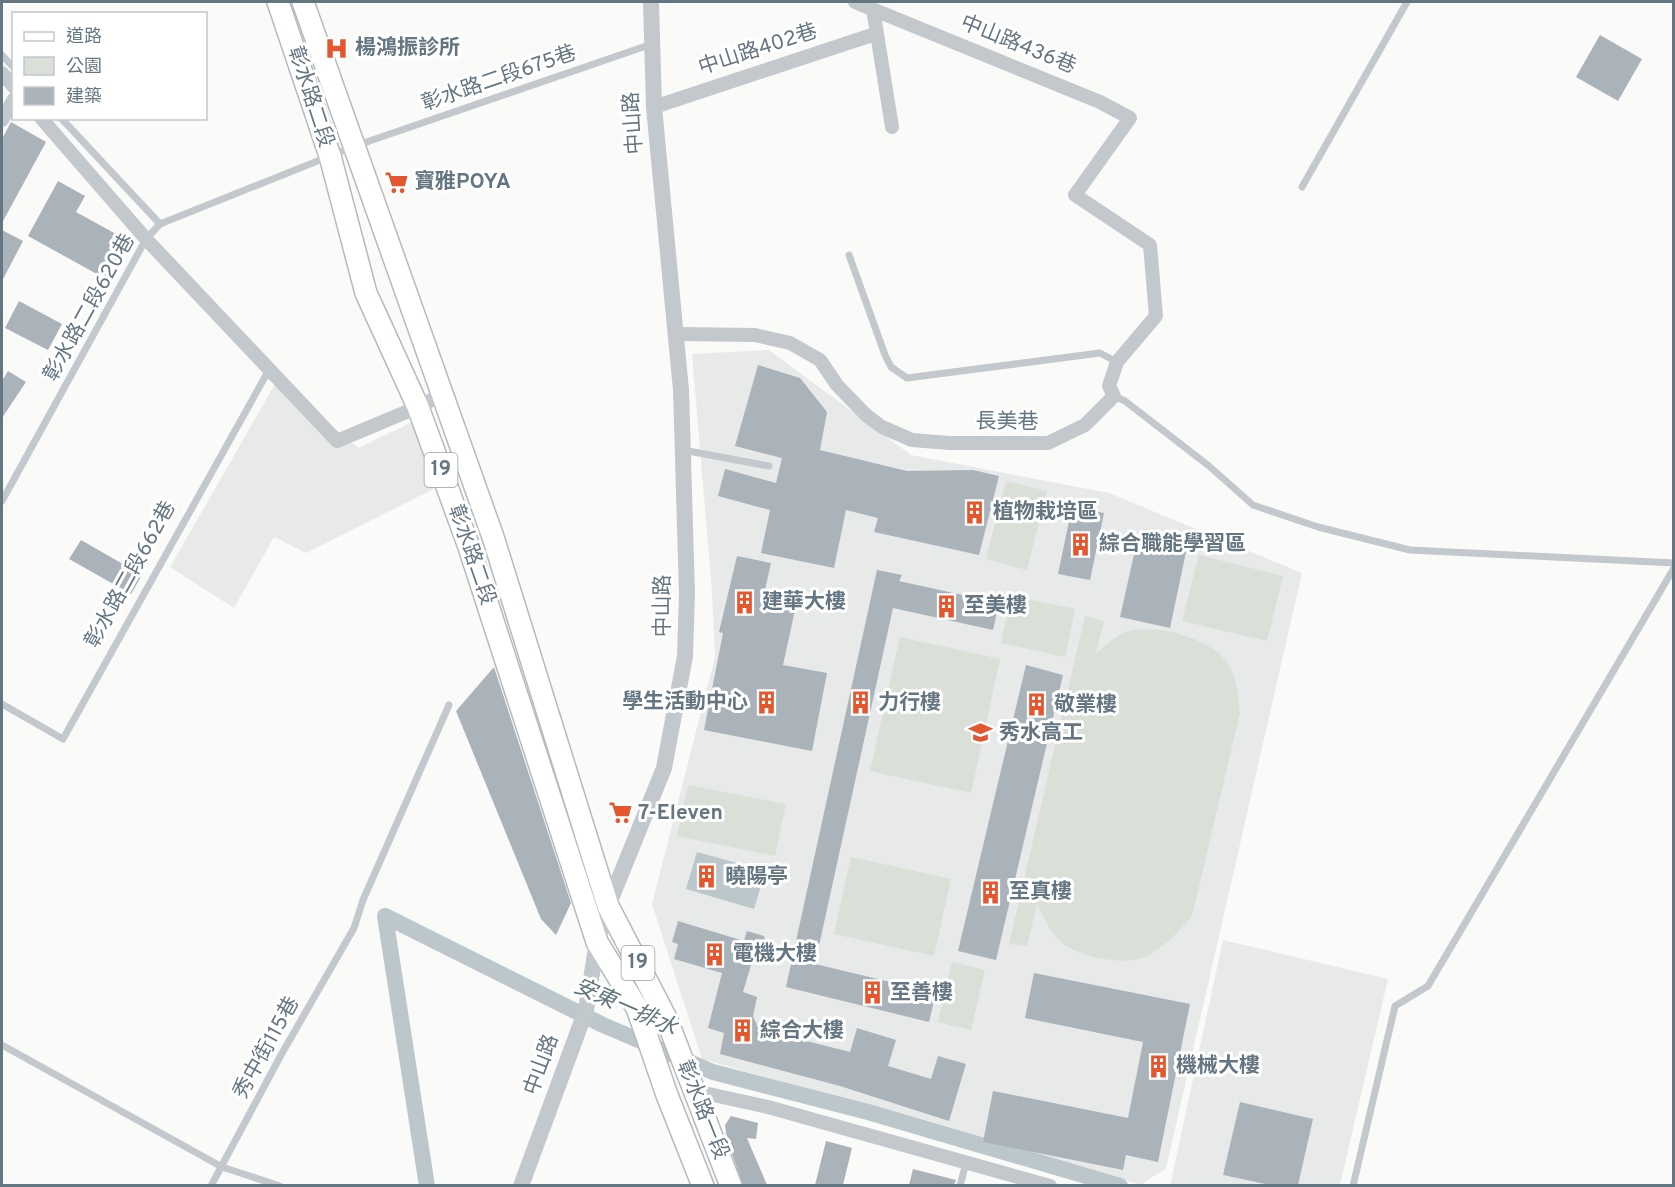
<svg xmlns="http://www.w3.org/2000/svg" width="1675" height="1187" font-family="Overpass,'Noto Sans TC',sans-serif">
  <style>
    .built { fill: #e8e9e9 }
    .green { fill: #dadfd7 }
    .water { fill: #bbc7cb }
    .lines { fill: none; stroke-linecap: round; stroke-linejoin: round }
    .canal { stroke: #bbc7cb; stroke-width: 16 }
    .building { fill: #aab3b9 }
    .primary-casing { stroke: #b5babe; stroke-width: 24 }
    .service { stroke: #c3c8cc; stroke-width: 7 }
    .minor { stroke: #c3c8cc; stroke-width: 14 }
    .tertiary { stroke: #c3c8cc; stroke-width: 16 }
    .primary { stroke: #fff; stroke-width: 21 }
    .labels { text-anchor: middle; dominant-baseline: central; stroke-width: 6; stroke-linejoin: round; paint-order: stroke }
    .shield { fill: #fff; stroke: #939fa8; stroke-width: 1.5 }
    .shield-label { font-size: 20px; font-weight: bold; fill: #657683 }
    .street-label { font-size: 21px; fill: #657683; stroke: #fff }
    .poi-label { font-size: 21px; font-weight: bold; fill: #657683; stroke: #fff; text-anchor: start }
    .water-label { font-size: 22px; font-style: italic; fill: #60757c; stroke: #fff }
  </style>
  <rect width="100%" height="100%" fill="#fafaf8"/>
  <g class="built">
    <path d="M 769,350 L 911,455 L 1109,493 L 1302,573 L 1166,1168 L 1141,1185 L 702,1059 L 652,904 L 715,657 L 712,592 L 692,354 Z"/>
    <path d="M 278,379 L 330,428 L 359,448 L 418,419 L 441,485 L 306,553 L 274,537 L 234,608 L 170,567 Z"/>
    <path d="M 1223,940 L 1388,979 L 1340,1185 L 1170,1186 Z"/>
  </g>
  <g class="green">
    <path d="M 1006,481 L 1047,491 L 1027,570 L 986,559 Z"/>
    <path d="M 1199,555 L 1283,576 L 1267,641 L 1182,621 Z"/>
    <path d="M 1011,596 L 1075,609 L 1065,657 L 1001,643 Z"/>
    <path d="M 1085,616 L 1104,621 L 1096,653 C 1104,647 1113,638 1122,634 C 1149,621 1207,637 1225,660 C 1237,674 1238,696 1240,713 L 1192,916 C 1179,931 1165,947 1147,956 C 1125,967 1076,957 1059,940 C 1049,930 1044,917 1037,904 L 1027,946 L 1009,944 Z"/>
    <path d="M 900,637 L 1000,659 L 971,793 L 870,771 Z"/>
    <path d="M 688,785 L 786,804 L 775,856 L 677,836 Z"/>
    <path d="M 851,857 L 951,879 L 934,956 L 834,934 Z"/>
    <path d="M 952,962 L 985,970 L 971,1030 L 938,1022 Z"/>
  </g>
  <path class="water" d="M 697,852 L 748,866 L 758,875 L 760,889 L 754,909 L 686,889 Z"/>
  <g class="lines">
    <path class="canal" d="M 427,1186 L 385,916 L 603,1025 L 713,1072 L 868,1112 L 1120,1186"/>
  </g>
  <g class="building">
    <path d="M 1600,35 L 1642,59 L 1618,101 L 1576,77 Z"/>
    <path d="M 11,122 L 46,142 L 2,223 L 2,139 Z"/>
    <path d="M 58,181 L 85,196 L 76,212 L 127,240 L 106,279 L 28,236 Z"/>
    <path d="M 2,230 L 23,241 L 2,281 Z"/>
    <path d="M 19,301 L 62,324 L 48,350 L 5,328 Z"/>
    <path d="M 758,365 L 800,378 L 827,412 L 820,450 L 907,471 L 973,470 L 999,476 L 979,555 L 874,532 L 878,518 L 846,510 L 834,568 L 761,553 L 770,510 L 718,496 L 725,469 L 776,483 L 782,458 L 735,446 Z"/>
    <path d="M 8,371 L 26,382 L 2,418 L 2,381 Z"/>
    <path d="M 1072,507 L 1104,513 L 1090,580 L 1058,574 Z"/>
    <path d="M 81,540 L 142,575 L 131,594 L 69,559 Z"/>
    <path d="M 1137,541 L 1186,552 L 1170,628 L 1120,617 Z"/>
    <path d="M 737,556 L 771,563 L 764,594 L 787,600 L 785,608 L 795,610 L 783,665 L 827,673 L 812,751 L 704,730 L 723,633 L 719,632 Z"/>
    <path d="M 877,570 L 902,575 L 899,581 L 999,603 L 993,630 L 893,608 L 815,964 L 936,993 L 929,1022 L 786,987 Z"/>
    <path d="M 1026,665 L 1063,675 L 996,960 L 958,951 Z"/>
    <path d="M 494,667 L 571,903 L 556,935 L 541,919 L 456,711 Z"/>
    <path d="M 678,921 L 744,941 L 747,931 L 764,936 L 766,943 L 762,948 L 756,948 L 743,992 L 757,997 L 753,1016 L 759,1029 L 850,1052 L 857,1028 L 896,1040 L 888,1066 L 931,1079 L 938,1056 L 966,1064 L 949,1121 L 840,1086 L 720,1054 L 724,1033 L 708,1028 L 722,973 L 674,959 L 678,944 L 672,942 Z"/>
    <path d="M 1034,973 L 1190,1004 L 1158,1162 L 1126,1155 L 1123,1170 L 983,1142 L 993,1091 L 1128,1118 L 1143,1042 L 1025,1018 Z"/>
    <path d="M 1240,1102 L 1313,1119 L 1298,1185 L 1270,1185 L 1223,1175 Z"/>
    <path d="M 731,1116 L 758,1123 L 756,1139 L 747,1138 L 767,1185 L 743,1185 L 727,1140 L 725,1125 Z"/>
    <path d="M 826,1141 L 852,1148 L 843,1185 L 815,1185 Z"/>
    <path d="M 913,1169 L 956,1180 L 954,1185 L 909,1185 Z"/>
  </g>
  <g class="lines">
    <defs>
      <g id="primary">
        <path d="M 278,2 L 330,156 L 366,293 L 418,407 L 469,547 L 597,942 L 637,1008 L 667,1095 L 703,1186"/>
        <path d="M 303,2 L 493,537 L 608,906 L 667,1020 L 731,1186"/>
      </g>
    </defs>
    <use href="#primary" class="primary-casing"/>
    <g class="service">
      <path d="M 2,55 L 14,68"/>
      <path d="M 61,118 L 160,224"/>
      <path d="M 1302,187 L 1407,2"/>
      <path d="M 849,255 L 885,355 L 891,367 L 907,378 L 1100,353 L 1117,362"/>
      <path d="M 1114,396 L 1125,401 L 1209,466 L 1253,505 L 1318,527 L 1410,550 L 1674,563"/>
      <path d="M 683,450 L 769,466"/>
      <path d="M 2,501 L 146,239 L 160,224 L 355,146 L 652,44"/>
      <path d="M 2,704 L 63,739 L 270,368"/>
      <path d="M 2,1045 L 222,1167 L 280,1186"/>
      <path d="M 211,1186 L 281,1055 L 354,928 L 363,900 L 449,705"/>
      <path d="M 960,1186 L 966,1163"/>
      <path d="M 1353,1186 L 1395,1006 L 1428,986 L 1674,568"/>
    </g>
    <g class="minor">
      <path d="M 873,9 L 892,127"/>
      <path d="M 2,73 L 14,87"/>
      <path d="M 654,107 L 875,34"/>
      <path d="M 41,118 L 146,239 L 337,441 L 418,407 L 443,394"/>
      <path d="M 2,120 L 14,99"/>
      <path d="M 677,334 L 755,335 L 790,343 L 820,360 L 837,385 L 866,415 L 882,427 L 912,440 L 949,443 L 1048,443 L 1085,425 L 1114,396 L 1109,386 L 1117,362 L 1156,316 L 1150,245 L 1075,195 L 1130,118 L 1100,102 L 855,2"/>
      <path d="M 695,1091 L 768,1107 L 1050,1186"/>
    </g>
    <path class="tertiary" d="M 521,1186 L 586,1010 L 597,942 L 608,906 L 664,768 L 685,656 L 687,594 L 681,390 L 654,107 L 651,2"/>
    <use href="#primary" class="primary"/>
  </g>
  <defs>
    <symbol id="hospital-bare" viewBox="-9 -9 18 18"><path d="M-5-5h3v3.5h4V-5h3V5h-3V1.5h-4V5h-3Z" fill="#e4572e" stroke="#fff" stroke-width="2.5" paint-order="stroke"/></symbol>
    <symbol id="supermarket-bare" viewBox="-9 -9 18 18"><path d="M-6-5.5h2.5l.6 2H6L4.5 2H-2.5L-4.4-4H-6ZM-1.5 3.2a1.3 1.3 0 1 0 .1 0ZM3 3.2a1.3 1.3 0 1 0 .1 0Z" fill="#e4572e" stroke="#fff" stroke-width="2.5" paint-order="stroke"/></symbol>
    <symbol id="building-bare" viewBox="-9 -9 18 18"><path d="M-4-6H4V6H1V3H-1V6H-4ZM-2.5-4.3h1.7v1.8h-1.7ZM.8-4.3h1.7v1.8H.8ZM-2.5-1h1.7V.8h-1.7ZM.8-1h1.7V.8H.8Z" fill="#e4572e" stroke="#fff" stroke-width="2.5" paint-order="stroke"/></symbol>
    <symbol id="school-bare" viewBox="-9 -9 18 18"><path d="M0-5L7-2L0 1L-7-2ZM-4 1L0 2.5L4 1V4Q0 6-4 4Z" fill="#e4572e" stroke="#fff" stroke-width="2.5" paint-order="stroke"/></symbol>
  </defs>
  <g fill-rule="evenodd">
    <use href="#hospital-bare" x="320" y="32" width="33" height="33"/>
    <use href="#supermarket-bare" x="380" y="166" width="33" height="33"/>
    <use href="#building-bare" x="958" y="496" width="33" height="33"/>
    <use href="#building-bare" x="1064" y="528" width="33" height="33"/>
    <use href="#building-bare" x="728" y="586" width="33" height="33"/>
    <use href="#building-bare" x="930" y="590" width="33" height="33"/>
    <use href="#building-bare" x="750" y="686" width="33" height="33"/>
    <use href="#building-bare" x="844" y="686" width="33" height="33"/>
    <use href="#building-bare" x="1020" y="688" width="33" height="33"/>
    <use href="#school-bare" x="964" y="716" width="33" height="33"/>
    <use href="#supermarket-bare" x="604" y="796" width="33" height="33"/>
    <use href="#building-bare" x="690" y="860" width="33" height="33"/>
    <use href="#building-bare" x="974" y="876" width="33" height="33"/>
    <use href="#building-bare" x="698" y="938" width="33" height="33"/>
    <use href="#building-bare" x="856" y="976" width="33" height="33"/>
    <use href="#building-bare" x="726" y="1014" width="33" height="33"/>
    <use href="#building-bare" x="1142" y="1050" width="33" height="33"/>
  </g>
  <g class="labels">
    <g class="shield">
      <rect x="424.5" y="453" width="33" height="34" rx="4.5"/>
      <rect x="621.5" y="946" width="33" height="34" rx="4.5"/>
    </g>
    <g class="shield-label">
      <text x="441" y="470">19</text>
      <text x="638" y="963">19</text>
    </g>
    <g class="street-label">
      <text transform="translate(1018 45) rotate(22)">中山路436巷</text>
      <text transform="translate(758 50) rotate(-18)">中山路402巷</text>
      <text transform="translate(499 79) rotate(-19)">彰水路二段675巷</text>
      <text transform="translate(310 97) rotate(72)">彰水路二段</text>
      <text transform="translate(634 123) rotate(-94)">中山路</text>
      <text transform="translate(90 308) rotate(-61)">彰水路二段620巷</text>
      <text x="1007" y="422">長美巷</text>
      <text transform="translate(471 555) rotate(71)">彰水路二段</text>
      <text transform="translate(131 575) rotate(-61)">彰水路二段662巷</text>
      <text transform="translate(663 606) rotate(-90)">中山路</text>
      <text transform="translate(267 1048) rotate(-61)">秀中街115巷</text>
      <text transform="translate(542 1065) rotate(-70)">中山路</text>
      <text transform="translate(702 1110) rotate(68)">彰水路一段</text>
    </g>
    <g class="poi-label">
      <text x="355" y="48">楊鴻振診所</text>
      <text x="414" y="182">寶雅POYA</text>
      <text x="993" y="512">植物栽培區</text>
      <text x="1099" y="544">綜合職能學習區</text>
      <text x="762" y="602">建華大樓</text>
      <text x="964" y="606">至美樓</text>
      <text x="748" y="702" text-anchor="end">學生活動中心</text>
      <text x="878" y="703">力行樓</text>
      <text x="1054" y="705">敬業樓</text>
      <text x="999" y="733">秀水高工</text>
      <text x="638" y="813">7-Eleven</text>
      <text x="725" y="877">曉陽亭</text>
      <text x="1009" y="892">至真樓</text>
      <text x="733" y="954">電機大樓</text>
      <text x="890" y="993">至善樓</text>
      <text x="760" y="1031">綜合大樓</text>
      <text x="1176" y="1066">機械大樓</text>
    </g>
    <g class="water-label">
      <text transform="translate(625 1008) rotate(24)">安東一排水</text>
    </g>
  </g>
  <rect width="1675" height="1187" fill="none" stroke="#657683" stroke-width="6"/>
  <rect x="12" y="12" width="195" height="108" fill="#ffffff" stroke="#c1c8cd" stroke-width="1.5"/>
  <rect x="24" y="32" width="30" height="9" fill="#ffffff" stroke="#c1c8cd" stroke-width="1.5"/>
  <text x="66" y="42" font-size="18" fill="#657683">道路</text>
  <rect x="24" y="57" width="30" height="18" fill="#dadfd7" stroke="#c1c8cd" stroke-width="1.5"/>
  <text x="66" y="72" font-size="18" fill="#657683">公園</text>
  <rect x="24" y="87" width="30" height="18" fill="#aab3b9" stroke="#c1c8cd" stroke-width="1.5"/>
  <text x="66" y="102" font-size="18" fill="#657683">建築</text>
</svg>
